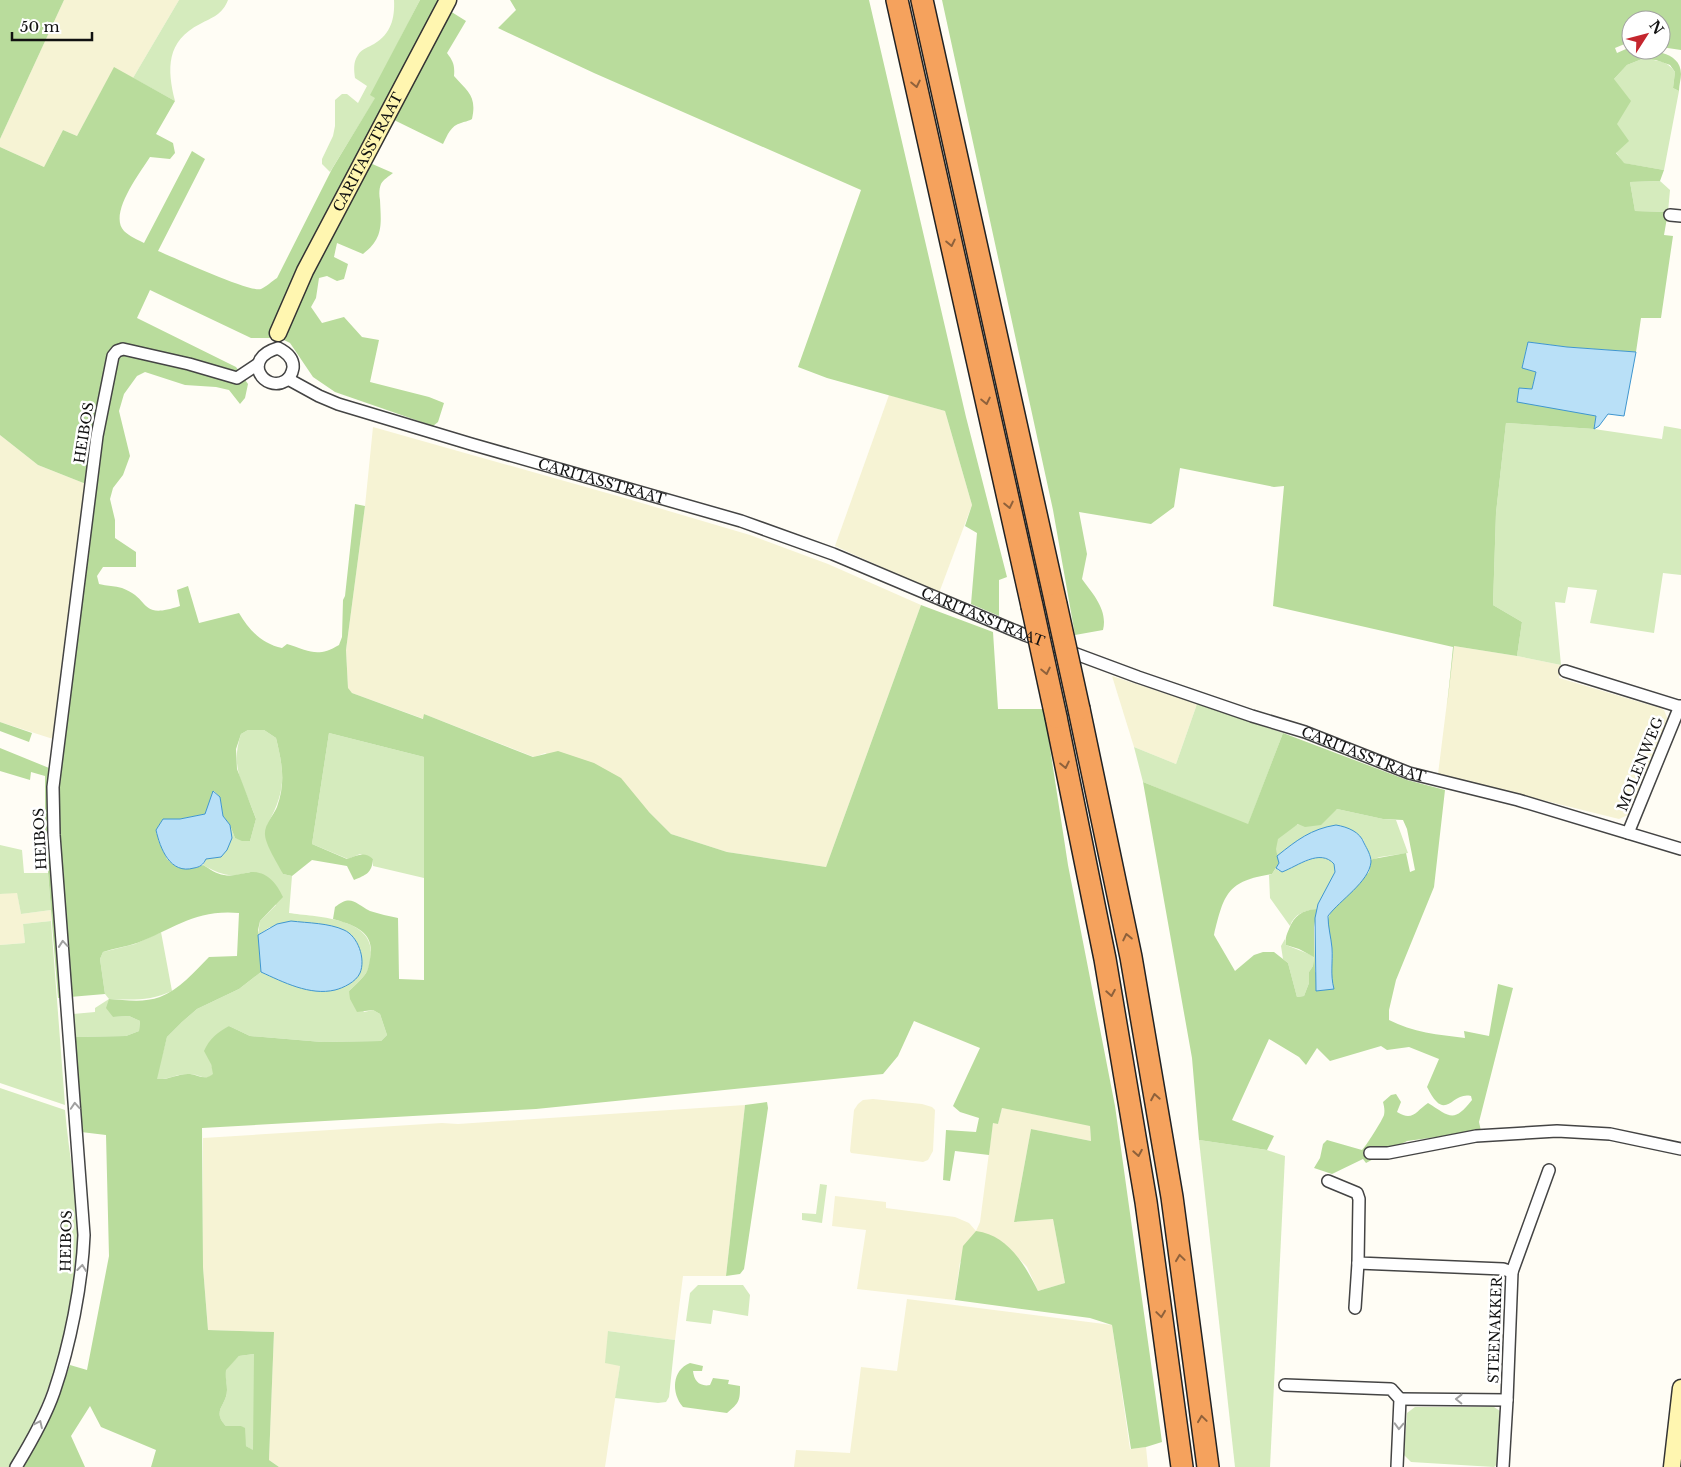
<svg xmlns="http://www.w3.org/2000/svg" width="1681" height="1467" font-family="'Libre Baskerville',serif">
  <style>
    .farmland { fill: #f6f3d4 }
    .green { fill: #d5ebbd }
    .forest { fill: #b9dc9c; fill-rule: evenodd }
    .water { fill: #b9e0f7; stroke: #3f96cf }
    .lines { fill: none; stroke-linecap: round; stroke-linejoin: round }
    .street-casing { stroke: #444; stroke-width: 14 }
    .secondary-casing { stroke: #333; stroke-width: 19 }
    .highway-casing { stroke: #222; stroke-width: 24 }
    .street { stroke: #fff; stroke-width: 11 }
    .secondary { stroke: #fff6b0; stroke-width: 16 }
    .highway { stroke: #f5a25d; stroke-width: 21 }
    .highway-bridge-casing { stroke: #222; stroke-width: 24; stroke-linecap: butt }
    .highway-bridge { stroke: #f5a25d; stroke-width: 21 }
    .oneway { stroke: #8e613b }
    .oneway2 { stroke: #a0a0a0 }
    .labels { text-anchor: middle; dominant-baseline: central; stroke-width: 5; stroke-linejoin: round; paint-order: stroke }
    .street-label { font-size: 14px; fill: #111; stroke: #fff }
  </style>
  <rect width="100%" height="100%" fill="#fffdf5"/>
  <g class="farmland">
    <path d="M 64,0 L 179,0 L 133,78 L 114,68 L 77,136 L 63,130 L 44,167 L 0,147 L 0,139 Z"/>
    <path d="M 889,395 L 945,411 L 972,505 L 939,593 L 835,546 Z"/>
    <path d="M 373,427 L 628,499 L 750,535 L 828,564 L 921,605 L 826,867 L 727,852 L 671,834 L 649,812 L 545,753 L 534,757 L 424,714 L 424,719 L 352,693 L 348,689 L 346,650 L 365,506 Z"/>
    <path d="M 0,435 L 38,465 L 86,484 L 53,739 L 0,722 Z"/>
    <path d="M 1454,646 L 1517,656 L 1561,665 L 1559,678 L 1660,708 L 1664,710 L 1668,720 L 1630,814 L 1619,819 L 1438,774 Z"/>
    <path d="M 1112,676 L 1197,704 L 1176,764 L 1134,747 Z"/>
    <path d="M 17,892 L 21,914 L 51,910 L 51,921 L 23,924 L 25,943 L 0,945 L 0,894 Z"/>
    <path d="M 873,1099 L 922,1104 L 932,1107 L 935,1110 L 933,1151 L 928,1160 L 923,1162 L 851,1153 L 850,1151 L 854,1110 L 858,1104 L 863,1100 Z"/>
    <path d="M 745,1105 L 726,1276 L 683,1276 L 675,1340 L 608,1331 L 620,1366 L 605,1467 L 279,1467 L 269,1460 L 274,1332 L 208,1330 L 203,1267 L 203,1138 L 442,1123 L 458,1124 Z"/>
    <path d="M 1002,1108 L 1090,1125 L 1091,1141 L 1031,1129 L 1014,1222 L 1053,1219 L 1065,1283 L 1038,1291 L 1027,1267 L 1005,1244 L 960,1262 L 955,1300 L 857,1289 L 866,1230 L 832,1226 L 835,1196 L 886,1202 L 886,1208 L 955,1217 L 969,1223 L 976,1231 L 980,1222 L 993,1122 L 998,1124 Z"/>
    <path d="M 907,1299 L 1112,1325 L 1130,1449 L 1146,1447 L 1148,1467 L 794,1467 L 796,1450 L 850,1453 L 861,1367 L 897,1371 Z"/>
  </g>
  <g class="green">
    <path d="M 179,0 L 228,0 C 222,15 213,17 200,24 C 166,41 167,69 175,101 L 133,78 Z"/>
    <path d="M 394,0 L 420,0 L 371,95 L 376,97 L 330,172 L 322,164 L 322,159 L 333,136 L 335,126 L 335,100 L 342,94 L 347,94 L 358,103 L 367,86 L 355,78 C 354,70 353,62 358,55 C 361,49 369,47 374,44 C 391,34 395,18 394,0 Z"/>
    <path d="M 1642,59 C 1655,60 1667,60 1675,72 L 1673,88 L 1679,91 L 1664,170 L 1623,163 L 1616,152 L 1617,124 L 1614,79 L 1627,65 Z"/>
    <path d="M 1660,181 L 1670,190 L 1668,212 L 1635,211 L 1630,182 Z"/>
    <path d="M 1506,423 L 1594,429 L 1662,439 L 1664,426 L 1681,429 L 1681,575 L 1663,573 L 1654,633 L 1590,623 L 1597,590 L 1568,587 L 1565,603 L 1555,602 L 1561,665 L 1517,656 L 1522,622 L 1493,605 L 1496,513 Z"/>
    <path d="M 1197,704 L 1283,733 L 1248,825 L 1143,782 L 1134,747 L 1176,764 Z"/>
    <path d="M 248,730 L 264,730 L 276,738 C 285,775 286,791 267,825 L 283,874 L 292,876 L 289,913 C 315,917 371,917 371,952 C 371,961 369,971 363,977 C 359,982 354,986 349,991 L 364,1012 L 373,1010 L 380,1014 L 387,1035 L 381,1041 L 322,1042 L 250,1036 L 229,1026 L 211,1064 L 214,1074 C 205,1082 198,1073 188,1074 C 176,1074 169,1080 156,1079 L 167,1037 L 182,1022 L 197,1009 L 239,989 L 261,972 L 284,982 L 334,990 L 348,985 L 270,927 L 258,935 L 260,921 L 276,905 L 250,872 C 230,878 221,875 203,865 L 206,859 L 221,857 C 230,846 232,839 230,825 L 235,838 L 250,841 L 256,819 C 245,786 229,770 241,734 Z"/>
    <path d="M 329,733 L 424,757 L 424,878 L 373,866 L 373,859 L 360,854 L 348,859 L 312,844 Z"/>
    <path d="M 1337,809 L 1383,819 L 1396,820 L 1408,853 L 1380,857 L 1371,860 L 1363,839 L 1294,843 L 1277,856 C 1276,851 1275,845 1277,840 C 1284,826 1323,815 1337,809 Z"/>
    <path d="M 0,845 L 22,850 L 24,873 L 48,873 L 51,910 L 21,914 L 17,893 L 0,894 Z"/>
    <path d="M 1317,857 C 1352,859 1327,888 1318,904 L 1317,909 C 1305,910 1294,914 1290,926 L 1270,898 L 1269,875 L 1272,874 L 1276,868 L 1279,871 Z"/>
    <path d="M 51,921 L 65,1105 L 0,1083 L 0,945 L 25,943 L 23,924 Z"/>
    <path d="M 161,932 L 172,991 C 151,1001 132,1000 109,999 L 113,1017 L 129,1016 L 140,1021 L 139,1031 L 126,1036 L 75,1037 L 73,1014 L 95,1012 L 95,1008 L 109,999 L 105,994 L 100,959 L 103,952 L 135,944 Z"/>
    <path d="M 1285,939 L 1286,945 L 1314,956 L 1313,966 L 1309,972 L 1309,983 L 1304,996 L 1297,997 L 1288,963 L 1283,959 L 1281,946 Z"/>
    <path d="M 0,1088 L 65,1110 C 69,1158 80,1207 78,1255 C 75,1312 56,1375 32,1427 C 26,1441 16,1454 9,1467 L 0,1467 Z"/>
    <path d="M 1199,1140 L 1267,1150 L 1285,1156 L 1270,1467 L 1235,1467 Z"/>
    <path d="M 820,1184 L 827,1185 L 822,1223 L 802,1220 L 802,1213 L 816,1214 Z"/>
    <path d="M 698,1285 L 743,1285 L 750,1295 L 748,1316 L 713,1310 L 711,1324 L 686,1321 L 690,1293 Z"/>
    <path d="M 608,1331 L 675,1340 L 669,1397 L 666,1402 L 658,1403 L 615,1398 L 620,1366 L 605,1363 Z"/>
    <path d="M 254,1354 L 254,1451 L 246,1446 L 241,1426 L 226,1426 C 211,1411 227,1405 227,1390 C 227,1383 225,1377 225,1370 L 239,1356 Z"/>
    <path d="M 1415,1407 L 1494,1407 L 1500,1411 L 1499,1463 L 1494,1467 L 1411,1462 L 1404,1455 L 1407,1413 Z"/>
  </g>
  <g class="forest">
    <path d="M 0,0 L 64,0 L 0,139 Z"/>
    <path d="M 420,0 L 443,0 L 450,11 L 466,21 L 447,53 C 453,61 455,65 454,76 C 468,92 477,96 472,119 C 467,122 465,121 461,123 C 451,125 447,136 443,144 L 394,120 L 370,163 L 393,173 C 389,176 383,180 381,184 C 379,189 379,195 380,200 C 381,224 384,238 363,254 L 337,243 L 334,257 L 348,264 L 344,279 L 337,281 L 327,276 L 319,278 L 316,298 L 311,307 L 322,323 L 344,317 L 362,337 L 379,340 L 370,382 L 429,397 L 444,403 L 438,422 L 433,426 L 335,392 L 313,377 L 290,343 L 280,338 L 251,338 L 150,290 L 137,318 L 236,367 L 248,384 L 245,398 L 240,404 L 229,390 L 216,387 L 185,385 L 145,372 L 137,376 L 124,394 L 119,411 L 130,456 L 123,475 L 113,488 L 110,499 L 115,520 L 115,538 L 136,552 L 136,567 L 103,567 L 97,576 L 99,584 C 107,586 115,586 122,588 C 152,599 138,620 180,606 L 177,590 L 188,586 L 199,623 L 239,613 C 249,630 262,644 282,648 L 287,644 C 310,651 317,658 339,645 L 342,637 L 343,600 L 345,596 L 355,504 L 365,506 L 346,650 L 348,688 L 352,693 L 423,719 L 424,714 L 533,757 L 558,751 L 594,763 L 621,778 L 649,812 L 671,834 L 727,852 L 826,867 L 921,605 L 993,632 L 998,709 L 1044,709 L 1068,865 L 1115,1106 L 1162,1442 L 1146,1447 L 1131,1449 L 1112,1325 L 1090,1318 L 955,1300 L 963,1246 L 976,1231 C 1008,1235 1025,1265 1038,1291 L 1065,1283 L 1053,1219 L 1014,1222 L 1031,1129 L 1091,1141 L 1090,1126 L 1002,1108 L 998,1124 L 993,1123 L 989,1155 L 955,1151 L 950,1181 L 943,1180 L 946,1130 L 976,1132 L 979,1118 L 960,1112 L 953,1106 L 980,1048 L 914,1021 L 898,1056 L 883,1074 L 536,1109 L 202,1128 L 203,1267 L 208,1330 L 274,1332 L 269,1460 L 279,1467 L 151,1467 L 156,1450 L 101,1427 L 90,1406 L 71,1436 L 85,1467 L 8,1467 L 31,1429 L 41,1435 L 52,1414 L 70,1365 L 87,1370 L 109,1256 L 106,1135 L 81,1132 L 75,1037 L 126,1036 L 139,1031 L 140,1021 L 129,1016 L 113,1017 L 106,1008 L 109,999 C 125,1000 144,1003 160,997 C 179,990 195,971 209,957 L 237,956 L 239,913 C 195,909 174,929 137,943 C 126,947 114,948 103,952 L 100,959 L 105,994 L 58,998 L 45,835 L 45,776 L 31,772 L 30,780 L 0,771 L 0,748 L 54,770 L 58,741 L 53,739 L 86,484 L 38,465 L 0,435 L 0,147 L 44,167 L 63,130 L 77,136 L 114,67 L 175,101 L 156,134 L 173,143 L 175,153 L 170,159 L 150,157 C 140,173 108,214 124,231 C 129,236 138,240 144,243 L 192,151 L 205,159 L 158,251 C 173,257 250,293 261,289 C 266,287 272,281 277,278 L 332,169 L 375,98 L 370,95 ZM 248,730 L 264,730 L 276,738 C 282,763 286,782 277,807 C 273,816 264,825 265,835 C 266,846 278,864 283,874 L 292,876 L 312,860 L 347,866 L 354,880 C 366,875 372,873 373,859 C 365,851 357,855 347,859 L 312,844 L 329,733 L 424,757 L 424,980 L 399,979 L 398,918 C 389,916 379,914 370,911 C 355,903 351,894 335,907 L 333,919 C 354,925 376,932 370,959 C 369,965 368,972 363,977 C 359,982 354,986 349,991 L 350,999 L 357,1012 L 373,1010 L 380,1014 L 387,1035 L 381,1041 L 322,1042 L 250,1036 L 229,1026 C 217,1033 210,1038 204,1051 L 211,1064 L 213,1074 C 205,1081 199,1075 190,1074 C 179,1073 169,1080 157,1079 L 167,1037 L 182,1022 L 197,1009 L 239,989 L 261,972 L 258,930 L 260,921 L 283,897 C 276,883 268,872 251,872 C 242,873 234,877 224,875 C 216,874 210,869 203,865 L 196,868 L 175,866 L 167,859 L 159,842 L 156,830 L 163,819 L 180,819 L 205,814 L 214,791 L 220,797 L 223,816 L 230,825 L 235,838 L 242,841 L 250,841 L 256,819 L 237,769 L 236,749 L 241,734 ZM 254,1354 L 253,1450 L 246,1446 L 245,1428 L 241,1426 L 226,1426 C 211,1411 227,1405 227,1390 C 227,1383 225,1377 226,1370 L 239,1356 Z"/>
    <path d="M 510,0 L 869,0 L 966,417 L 1007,577 L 999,580 L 999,616 L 971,604 L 977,533 L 965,526 L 972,505 L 945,411 L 827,378 L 798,367 L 861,190 L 594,73 L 498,28 L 516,10 Z"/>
    <path d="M 942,0 L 1681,0 L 1681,50 L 1661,47 L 1661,20 L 1631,20 L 1631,44 L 1627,43 L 1615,48 L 1617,53 L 1626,49 L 1631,48 L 1631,50 C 1648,50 1681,50 1681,74 C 1681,79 1679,85 1679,91 L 1673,88 L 1675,72 L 1670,65 L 1656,60 L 1642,59 L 1627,65 L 1614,79 L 1631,101 L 1617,124 L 1629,141 L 1616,153 L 1624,163 L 1664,170 L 1660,181 L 1630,182 L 1635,211 L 1668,212 L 1664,235 L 1673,236 L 1661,318 L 1641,318 L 1636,352 L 1567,347 L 1528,342 L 1522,368 L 1536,372 L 1532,389 L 1519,388 L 1596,416 L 1594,429 L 1506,423 L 1496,513 L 1493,605 L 1522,622 L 1517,656 L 1454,646 L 1447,707 L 1453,647 L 1273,606 L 1284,486 L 1274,487 L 1180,468 L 1174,507 L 1151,524 L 1079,512 L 1087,554 L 1082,579 C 1093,594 1108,610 1103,630 L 1075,635 L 1053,510 Z"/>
    <path d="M 0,722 L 32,733 L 29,742 L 0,731 Z"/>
    <path d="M 1283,733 L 1407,780 L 1445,790 L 1434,887 L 1396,980 L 1389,1010 L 1389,1020 C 1412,1032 1439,1035 1465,1038 L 1464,1031 L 1489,1036 L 1498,984 L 1513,988 L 1479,1122 L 1481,1131 L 1407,1141 L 1366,1163 L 1363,1159 L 1332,1174 L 1314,1168 L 1320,1158 L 1323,1144 L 1327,1140 L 1362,1150 C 1365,1148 1383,1119 1384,1115 C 1385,1110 1384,1106 1383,1102 L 1391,1095 L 1396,1094 L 1401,1102 L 1397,1112 C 1413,1122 1416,1111 1428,1103 C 1450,1117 1454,1123 1472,1100 L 1471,1096 C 1451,1091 1446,1125 1427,1087 L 1439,1059 L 1409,1047 L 1387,1050 L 1381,1046 L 1330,1061 L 1317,1048 L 1306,1065 L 1299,1057 L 1269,1039 L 1232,1120 L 1274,1136 L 1267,1150 L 1199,1140 L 1192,1058 L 1143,782 L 1248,824 ZM 1337,809 L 1383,819 L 1403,820 L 1407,829 L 1415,870 L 1410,872 L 1406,853 L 1373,859 L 1371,860 L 1369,872 L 1333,909 C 1323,922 1330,933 1332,948 C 1333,958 1331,970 1332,980 L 1315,972 L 1314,927 L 1317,909 C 1302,910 1294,916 1289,929 C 1286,936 1285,939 1286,945 L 1299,949 L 1314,957 L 1313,966 L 1309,972 L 1309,983 L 1304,996 L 1297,997 L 1288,963 L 1274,952 L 1263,952 L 1254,955 L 1235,971 L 1214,935 C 1224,894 1227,881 1272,874 L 1279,863 L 1276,849 L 1278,839 L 1298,824 L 1305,827 L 1321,825 Z"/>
    <path d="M 767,1102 L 768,1108 L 744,1269 L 740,1274 L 726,1276 L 745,1105 Z"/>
    <path d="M 690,1363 L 703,1366 L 702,1371 L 693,1371 C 694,1381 700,1387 710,1385 L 713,1378 L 729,1380 L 728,1384 L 740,1386 C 740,1401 739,1403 727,1413 L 683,1407 C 671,1393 672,1370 690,1363 Z"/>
  </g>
  <g class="water">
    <path d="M 1528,342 L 1567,347 L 1636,352 L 1624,416 L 1608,414 L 1599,426 L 1594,429 L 1596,416 L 1517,402 L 1519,388 L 1532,389 L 1536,372 L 1522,368 Z"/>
    <path d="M 213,791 L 220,797 L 223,816 L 230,825 L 232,838 L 227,850 L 221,857 L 206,859 C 203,865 200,867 194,868 C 170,875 160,848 156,830 L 163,819 L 180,819 L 205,814 Z"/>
    <path d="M 1336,825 C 1348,827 1360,832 1364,843 C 1367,849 1371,855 1371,862 C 1369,882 1340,900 1328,916 C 1328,927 1331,937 1332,948 C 1333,962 1330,974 1334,989 L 1316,991 L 1315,918 L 1318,904 L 1335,872 L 1334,864 C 1320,848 1298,866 1282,872 L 1276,868 L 1279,863 L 1277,856 C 1297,840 1311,829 1336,825 Z"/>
    <path d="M 291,921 C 308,923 329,923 344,930 C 358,936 366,959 360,973 C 356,982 343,988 335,990 C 310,996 283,982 261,972 L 258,935 L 277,924 Z"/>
  </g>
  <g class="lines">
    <defs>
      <g id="street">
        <path d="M 1670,215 L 1681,216"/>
        <path d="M 278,348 C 286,352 294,358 293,368 C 292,374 290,378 285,381 C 265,393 240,359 278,348 Z"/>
        <path id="s1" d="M 288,379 L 319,396 L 338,404 L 471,444 L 741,521 L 833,554 L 1025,635 L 1138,677 L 1252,716 L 1305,732 L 1409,773 L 1518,800 L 1681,849"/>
        <path d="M 1565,671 L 1681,707"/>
        <path d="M 1628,833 L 1680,706"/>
        <path d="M 1370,1153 L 1388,1153 L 1476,1136 L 1557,1131 L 1610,1134 L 1681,1149"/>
        <path d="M 1328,1181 L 1357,1193 L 1359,1199 L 1358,1263 L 1503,1269 L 1512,1272"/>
        <path d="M 1355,1308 L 1358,1263"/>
        <path d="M 1285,1385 L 1391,1389 L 1400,1399 L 1397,1467"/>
        <path d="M 1400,1399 L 1507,1400"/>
        <path d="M 16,1467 C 30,1444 45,1418 54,1392 C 70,1345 82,1285 84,1235 L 54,835 L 53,787 L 97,436 L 113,356 L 117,351 L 123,349 L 189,364 L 237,378 L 258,364"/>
        <path d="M 1503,1467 L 1507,1400 L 1512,1272 L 1549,1170"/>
      </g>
      <g id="secondary">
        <path id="s2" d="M 278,333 L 305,271 L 448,0"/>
        <path d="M 1672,1467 L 1681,1388"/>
      </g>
      <g id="highway">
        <path d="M 897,0 L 1032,606"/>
        <path d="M 922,0 L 1056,604"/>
        <path d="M 1079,709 L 1131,957 L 1172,1197 L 1208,1467"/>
        <path d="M 1056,717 L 1105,959 L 1146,1202 L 1182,1467"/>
      </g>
    </defs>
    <use href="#street" class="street-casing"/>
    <use href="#secondary" class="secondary-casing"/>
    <use href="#highway" class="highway-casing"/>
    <use href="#street" class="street"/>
    <use href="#secondary" class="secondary"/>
    <use href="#highway" class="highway"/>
    <defs>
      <g id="highway-bridge">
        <path d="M 1056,604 L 1079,709"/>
        <path d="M 1032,606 L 1056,717"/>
      </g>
    </defs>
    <use href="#highway-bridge" class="highway-bridge-casing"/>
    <use href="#highway-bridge" class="highway-bridge"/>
  </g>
  <defs><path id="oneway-chevron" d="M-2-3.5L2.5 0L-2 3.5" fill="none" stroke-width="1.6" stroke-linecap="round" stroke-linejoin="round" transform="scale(1.25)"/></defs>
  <g class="oneway">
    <use href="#oneway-chevron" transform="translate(916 84) rotate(78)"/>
    <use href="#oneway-chevron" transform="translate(951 243) rotate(78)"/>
    <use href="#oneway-chevron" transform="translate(986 401) rotate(78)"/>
    <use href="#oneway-chevron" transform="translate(1009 505) rotate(78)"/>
    <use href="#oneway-chevron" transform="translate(1046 671) rotate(78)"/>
    <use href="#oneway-chevron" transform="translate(1065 765) rotate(78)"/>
    <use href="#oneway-chevron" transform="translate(1127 937) rotate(-102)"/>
    <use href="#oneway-chevron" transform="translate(1111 993) rotate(80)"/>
    <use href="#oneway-chevron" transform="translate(1155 1097) rotate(-100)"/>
    <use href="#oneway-chevron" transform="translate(1138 1153) rotate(80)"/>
    <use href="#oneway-chevron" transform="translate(1180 1258) rotate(-98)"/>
    <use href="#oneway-chevron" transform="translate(1161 1314) rotate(82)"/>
    <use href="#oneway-chevron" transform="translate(1202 1419) rotate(-98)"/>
  </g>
  <g class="oneway2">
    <use href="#oneway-chevron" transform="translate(63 944) rotate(-95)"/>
    <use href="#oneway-chevron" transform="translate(75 1106) rotate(-94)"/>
    <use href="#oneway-chevron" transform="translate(82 1268) rotate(-83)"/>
    <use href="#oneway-chevron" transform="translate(1459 1399) rotate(-179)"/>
    <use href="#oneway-chevron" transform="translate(39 1424) rotate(-65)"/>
    <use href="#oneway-chevron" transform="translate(1399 1426) rotate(92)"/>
  </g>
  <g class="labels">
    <g class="street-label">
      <text stroke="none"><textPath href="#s2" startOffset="202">CARITASSTRAAT</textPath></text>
      <text transform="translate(84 433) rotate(-81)">HEIBOS</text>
      <text stroke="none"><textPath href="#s1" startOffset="331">CARITASSTRAAT</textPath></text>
      <text stroke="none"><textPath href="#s1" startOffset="736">CARITASSTRAAT</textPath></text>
      <text stroke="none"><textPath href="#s1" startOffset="1141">CARITASSTRAAT</textPath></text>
      <text transform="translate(1640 764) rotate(-68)">MOLENWEG</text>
      <text transform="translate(40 839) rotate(-93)">HEIBOS</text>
      <text transform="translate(66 1241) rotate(-89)">HEIBOS</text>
      <text transform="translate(1495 1330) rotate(-88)">STEENAKKER</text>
    </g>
  </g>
  <g transform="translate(1646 35) rotate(54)"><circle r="24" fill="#ffffff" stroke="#a0a0a0"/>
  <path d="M0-4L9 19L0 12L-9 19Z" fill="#c4262e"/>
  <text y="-8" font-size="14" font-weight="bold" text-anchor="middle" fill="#111111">N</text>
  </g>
  <path d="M12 32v8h80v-8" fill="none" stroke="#111111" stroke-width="2.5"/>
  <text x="20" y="32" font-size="15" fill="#111111" stroke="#ffffff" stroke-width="4" paint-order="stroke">50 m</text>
</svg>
